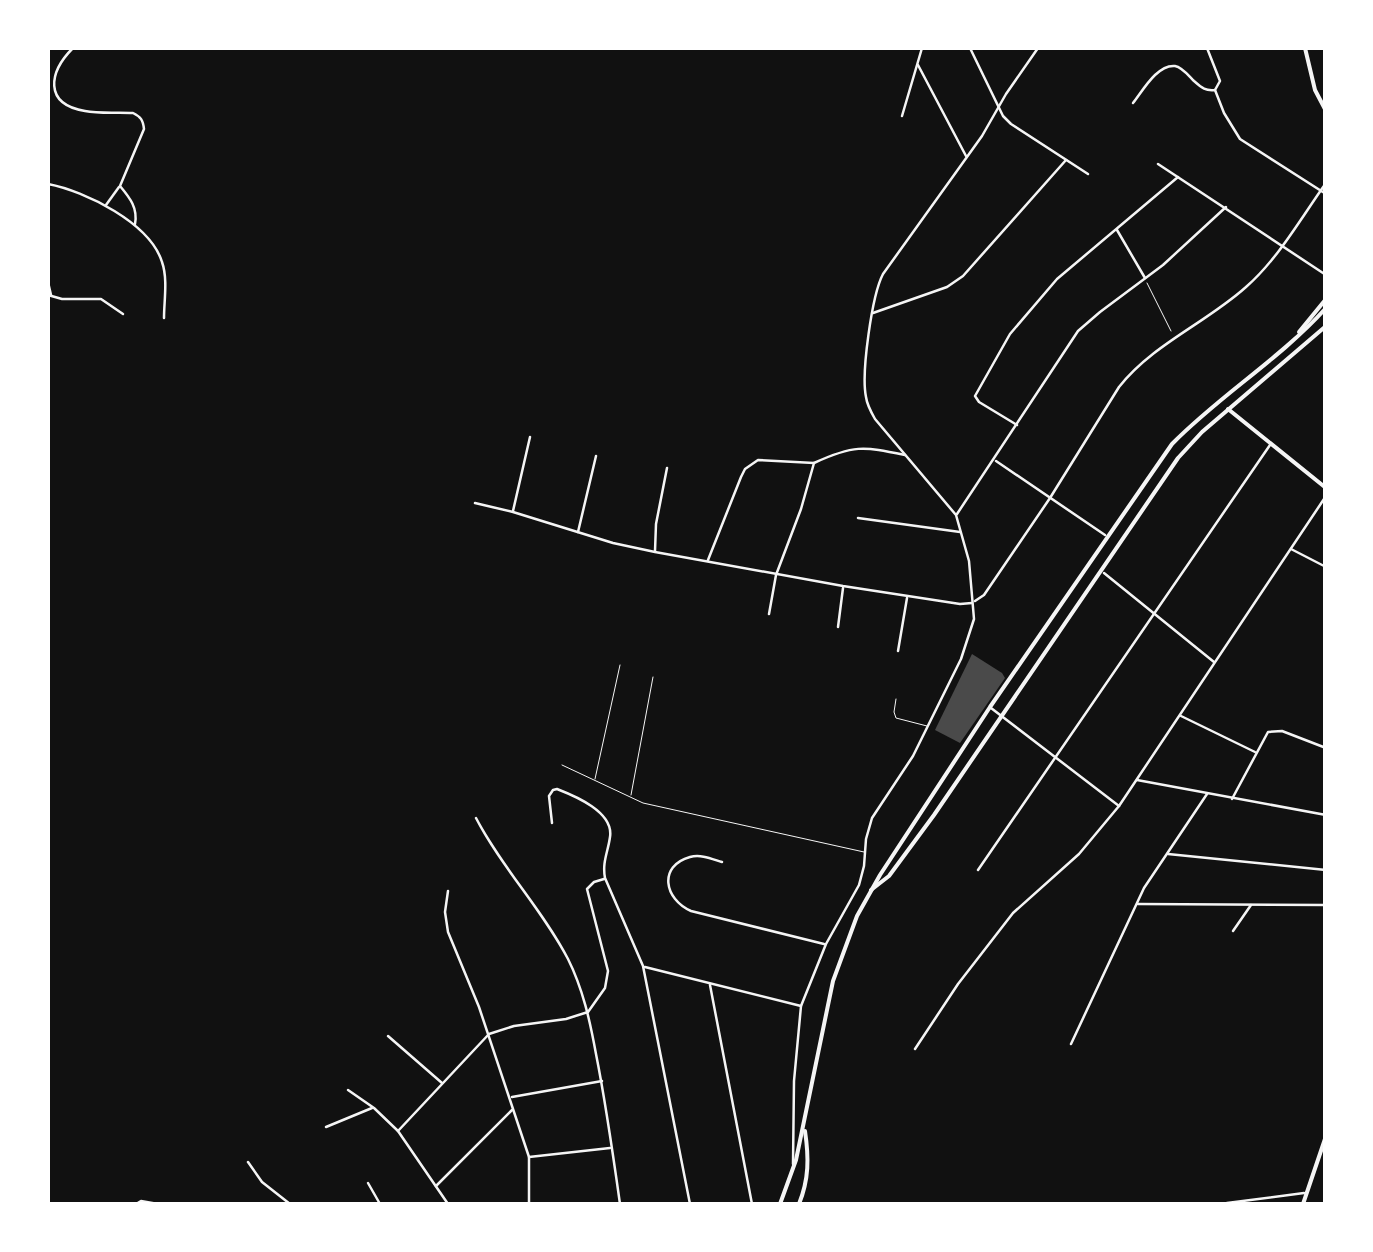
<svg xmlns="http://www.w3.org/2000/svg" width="1373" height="1252" font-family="Manrope,sans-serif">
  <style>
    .building { fill: #4a4a4a }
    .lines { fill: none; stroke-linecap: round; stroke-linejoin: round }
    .path { stroke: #f5f5f5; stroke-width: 1 }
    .service { stroke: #f5f5f5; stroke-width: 1 }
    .minor { stroke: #f5f5f5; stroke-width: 2.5 }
    .tertiary { stroke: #f5f5f5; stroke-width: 4 }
    .secondary { stroke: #f5f5f5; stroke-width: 4 }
  </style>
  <rect width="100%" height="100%" fill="#111"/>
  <path class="building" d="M 972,654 L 1002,673 L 1005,678 L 960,743 L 935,730 Z"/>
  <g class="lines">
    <path class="path" d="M 1147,283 L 1171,331"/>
    <g class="service">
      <path d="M 896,699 L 894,712 L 896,718 L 927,726"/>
      <path d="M 562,765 L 643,803 L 864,852"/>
      <path d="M 595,779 L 620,665"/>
      <path d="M 631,795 L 653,677"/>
    </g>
    <g class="minor">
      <path d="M 73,48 C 49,72 43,104 85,111 C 100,114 117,112 133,113 C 141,117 143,120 144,129 L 120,186 C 130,198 138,208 135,224"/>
      <path d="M 970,48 L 1003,116 L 1011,124 L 1088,174"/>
      <path d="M 918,65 L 966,156"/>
      <path d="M 1215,90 L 1224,113 L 1240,139 L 1326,194"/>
      <path d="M 1133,103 C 1142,92 1157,64 1175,66 C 1182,67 1189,76 1194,81 C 1202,88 1205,91 1215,90 L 1220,81 L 1207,48"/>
      <path d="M 902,116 L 922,48"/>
      <path d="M 1158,164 L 1326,275"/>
      <path d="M 48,184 C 85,191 150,223 162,262 C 168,279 164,301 164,318"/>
      <path d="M 106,205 L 119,187"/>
      <path d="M 1117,230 L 1145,278"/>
      <path d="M 48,282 L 51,295"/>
      <path d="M 48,295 L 62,299 L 101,299 L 123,314"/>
      <path d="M 873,313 L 947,287 L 963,276 L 1066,160"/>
      <path d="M 1017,425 L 979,402 L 975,396 L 1010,334 L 1057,279 L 1178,177"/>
      <path d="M 996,461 L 1105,535"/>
      <path d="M 475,503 L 513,512 L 613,543 L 655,552 L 843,586 L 960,604 L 972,603"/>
      <path d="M 513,511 L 530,437"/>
      <path d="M 957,514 L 1078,331 L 1100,312 L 1163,265 L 1226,207"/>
      <path d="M 858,518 L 960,532"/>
      <path d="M 578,532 L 596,456"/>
      <path d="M 1291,549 L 1326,567"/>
      <path d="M 655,551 L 656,524 L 667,468"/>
      <path d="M 708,560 L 741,477 L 745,469 L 758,460 L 814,463"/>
      <path d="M 1104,573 L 1214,662"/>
      <path d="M 975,601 L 984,595 L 1050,498 L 1119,387 C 1153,344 1206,323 1246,287 C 1278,259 1301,218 1326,183"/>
      <path d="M 769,614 L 776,575 L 801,509 L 814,463 C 853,445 863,446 905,455"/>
      <path d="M 838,627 L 843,588"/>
      <path d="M 898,651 L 907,598"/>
      <path d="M 991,708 L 1119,806"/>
      <path d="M 1181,716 L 1255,752"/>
      <path d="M 1137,780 L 1326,815"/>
      <path d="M 1232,799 L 1268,732 L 1282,731 L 1326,748"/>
      <path d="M 476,818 C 502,868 542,909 568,959 C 583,989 590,1021 596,1054 C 606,1104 613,1154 620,1204"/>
      <path d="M 552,823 L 549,796 L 553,790 L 557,789 C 575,796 614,812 610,837 C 608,852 602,862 605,878 L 643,966 L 690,1204"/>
      <path d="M 1168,854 L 1326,870"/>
      <path d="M 722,862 C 712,859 701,854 690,857 C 658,866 664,899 691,911 L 824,944"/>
      <path d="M 978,870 L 1270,445"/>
      <path d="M 448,891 L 445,912 L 448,932 L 479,1007 L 529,1157 L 529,1204"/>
      <path d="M 1138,904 L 1326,905"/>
      <path d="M 1233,931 L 1251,905"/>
      <path d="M 645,967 L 801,1006"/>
      <path d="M 710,985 L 752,1204"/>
      <path d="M 388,1036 L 442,1083"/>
      <path d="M 1071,1044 L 1144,888 L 1207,794"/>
      <path d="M 915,1049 L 958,984 L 1013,913 L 1079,854 L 1119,806 L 1326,496"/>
      <path d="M 348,1090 L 374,1108 L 398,1131 L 448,1204"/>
      <path d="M 512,1097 L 602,1081"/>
      <path d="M 326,1127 L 372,1108"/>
      <path d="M 398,1131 L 489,1034 L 514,1026 L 566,1019 L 588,1012 L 605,988 L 608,971 L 587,889 L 594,882 L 604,879"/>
      <path d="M 529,1157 L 610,1148"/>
      <path d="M 248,1162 L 262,1182 L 290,1204"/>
      <path d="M 793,1164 L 794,1081 L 801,1006 L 826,944 L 859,885 L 864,866 L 866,839 L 872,818 L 913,756 L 961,659 L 974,619 L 969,561 L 956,515 L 875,419 C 871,412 867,405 866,397 C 861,373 872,295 883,274 L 982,136 L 1006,94 L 1038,48"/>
      <path d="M 368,1183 L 380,1204"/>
      <path d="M 436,1186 L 512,1110"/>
      <path d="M 1227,1203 L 1304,1193"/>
      <path d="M 136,1204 L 141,1201 L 158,1204"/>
    </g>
    <g class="tertiary">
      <path d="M 1305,48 L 1315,90 L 1326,111"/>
      <path d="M 1228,409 L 1326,488"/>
      <path d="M 871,890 L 889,876 L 934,815 L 1178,458 L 1202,432 L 1326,326"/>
      <path d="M 1303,1204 L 1326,1136"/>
    </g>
    <g class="secondary">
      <path d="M 1299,332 L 1326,299"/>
      <path d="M 780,1204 L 796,1160 L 833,981 L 857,916 L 880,875 L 990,707 L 1172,444 C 1220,395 1280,359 1326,308"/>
      <path d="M 799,1204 C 809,1179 809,1158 805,1131"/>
    </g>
  </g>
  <rect width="1373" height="1252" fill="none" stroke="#ffffff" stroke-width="100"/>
</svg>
